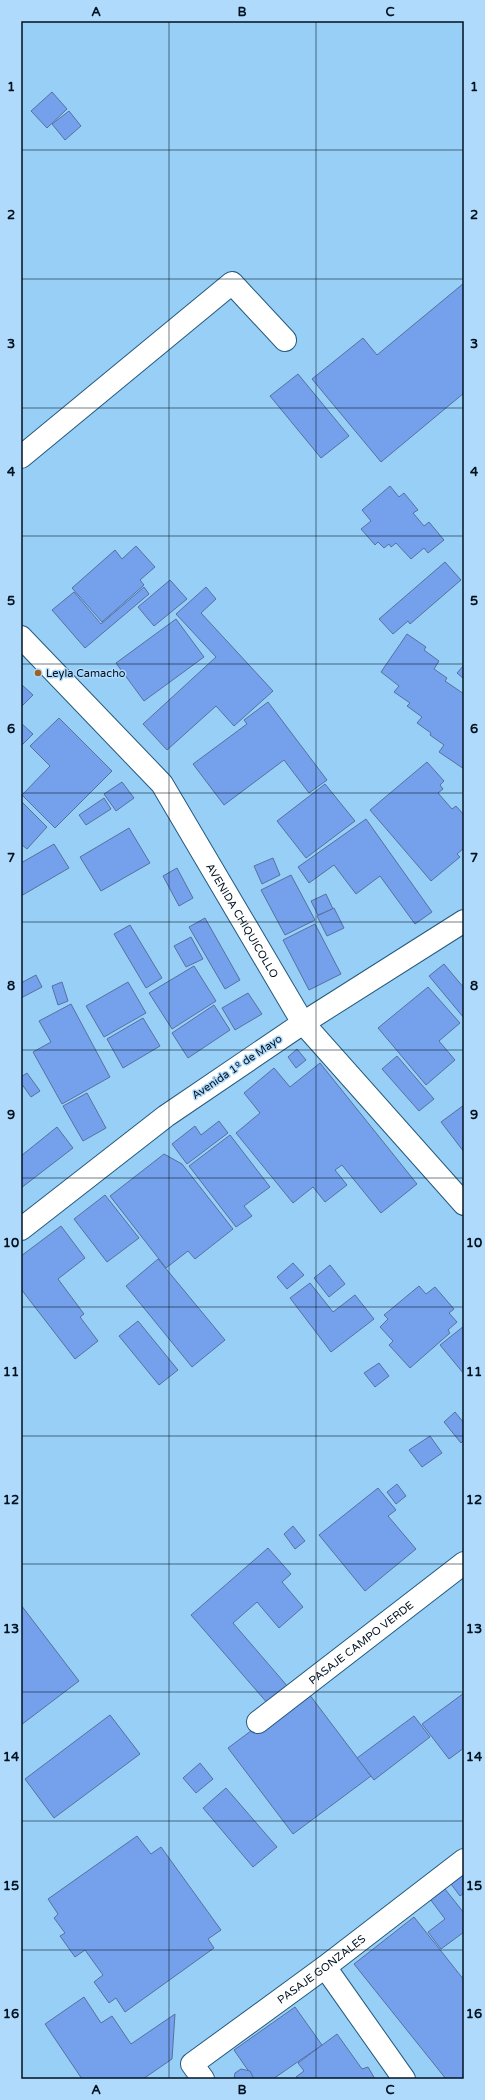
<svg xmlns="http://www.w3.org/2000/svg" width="485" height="2100" font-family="'Varela Round',sans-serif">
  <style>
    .building { fill: #75a0eb; stroke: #5671a0 }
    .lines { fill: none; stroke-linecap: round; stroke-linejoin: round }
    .minor-casing { stroke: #255a7d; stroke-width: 24 }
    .major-casing { stroke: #255a7d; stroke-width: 24 }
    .minor { stroke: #fff; stroke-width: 22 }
    .major { stroke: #fff; stroke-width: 22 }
    .grid { fill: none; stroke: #001220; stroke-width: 1; stroke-opacity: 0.55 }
    .poi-dot { fill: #9e6125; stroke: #afdafb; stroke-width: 1.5 }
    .labels { text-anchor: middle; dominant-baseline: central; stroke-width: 3; stroke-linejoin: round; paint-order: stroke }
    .poi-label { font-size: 11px; fill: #001220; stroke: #afdafb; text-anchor: start }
    .street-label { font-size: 11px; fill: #001220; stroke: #afdafb }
    .neatline { fill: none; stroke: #001220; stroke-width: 1.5 }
    .grid-label { font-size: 13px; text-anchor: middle; font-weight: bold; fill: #001220 }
  </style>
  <rect width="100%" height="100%" fill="#98cff7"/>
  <g class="building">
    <path d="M 52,92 L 67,109 L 47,128 L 31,111 Z"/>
    <path d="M 69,111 L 81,126 L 65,140 L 52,124 Z"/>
    <path d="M 464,283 L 464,393 L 381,462 L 312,379 L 363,338 L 377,355 Z"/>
    <path d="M 298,374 L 349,436 L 321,458 L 270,396 Z"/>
    <path d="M 390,486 L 399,497 L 404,493 L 418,510 L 413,513 L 424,526 L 429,522 L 444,540 L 428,553 L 424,548 L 411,559 L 396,543 L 391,547 L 389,544 L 384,548 L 378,542 L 375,545 L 361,529 L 371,521 L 362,510 Z"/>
    <path d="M 136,546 L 155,567 L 140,580 L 144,585 L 102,622 L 72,588 L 115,550 L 122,559 Z"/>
    <path d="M 445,562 L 461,580 L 410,624 L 408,621 L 393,634 L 379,619 Z"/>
    <path d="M 170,580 L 187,599 L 154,626 L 138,607 Z"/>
    <path d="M 144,587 L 149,594 L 85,648 L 52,610 L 74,592 L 101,624 Z"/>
    <path d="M 206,587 L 216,599 L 201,613 L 273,691 L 234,726 L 216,706 L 167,750 L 143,724 L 216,657 L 176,614 Z"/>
    <path d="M 176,619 L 204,657 L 144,701 L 116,663 Z"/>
    <path d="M 407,634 L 426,647 L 424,650 L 439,661 L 434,669 L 447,678 L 445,681 L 464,694 L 464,769 L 439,752 L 444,745 L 430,735 L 431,733 L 417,723 L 422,717 L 407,706 L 410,703 L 394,692 L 399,686 L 381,672 Z"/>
    <path d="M 464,665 L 464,679 L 457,673 Z"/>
    <path d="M 21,684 L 33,695 L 21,707 Z"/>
    <path d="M 268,702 L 327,780 L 309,793 L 284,760 L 224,805 L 193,764 L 247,724 L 244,720 Z"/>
    <path d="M 59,718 L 112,771 L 55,828 L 22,795 L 50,766 L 30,746 Z"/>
    <path d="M 21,723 L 33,734 L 21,746 Z"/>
    <path d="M 427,762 L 444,781 L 440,785 L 443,789 L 438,793 L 452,809 L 456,806 L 464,815 L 464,848 L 457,854 L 460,857 L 431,881 L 370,810 Z"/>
    <path d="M 122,782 L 134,798 L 116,811 L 104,794 Z"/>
    <path d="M 325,784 L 355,821 L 306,858 L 277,821 Z"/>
    <path d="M 104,798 L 111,809 L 86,825 L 79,815 Z"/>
    <path d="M 21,801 L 47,827 L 27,849 L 21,844 Z"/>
    <path d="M 366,819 L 432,912 L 415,924 L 380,876 L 356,894 L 334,865 L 309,883 L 298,867 Z"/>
    <path d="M 129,828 L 150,863 L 101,891 L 80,857 Z"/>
    <path d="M 54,844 L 69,868 L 21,896 L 21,863 Z"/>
    <path d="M 273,858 L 280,875 L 262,884 L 254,866 Z"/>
    <path d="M 177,868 L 193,898 L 179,906 L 163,876 Z"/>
    <path d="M 291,875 L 315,920 L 285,935 L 261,890 Z"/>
    <path d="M 326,894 L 333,909 L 318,915 L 311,901 Z"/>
    <path d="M 334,908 L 344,928 L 327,936 L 317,916 Z"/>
    <path d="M 205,918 L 240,980 L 225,989 L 189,927 Z"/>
    <path d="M 315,924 L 341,974 L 309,990 L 283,940 Z"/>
    <path d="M 130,925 L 162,978 L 146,988 L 114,934 Z"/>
    <path d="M 191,937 L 203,959 L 186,967 L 174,946 Z"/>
    <path d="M 444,964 L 464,988 L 464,1018 L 429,976 Z"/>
    <path d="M 194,966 L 216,1001 L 172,1029 L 149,993 Z"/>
    <path d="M 36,975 L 42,987 L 21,998 L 21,983 Z"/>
    <path d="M 62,982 L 68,1001 L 58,1005 L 52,986 Z"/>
    <path d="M 128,982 L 146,1013 L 104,1037 L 86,1006 Z"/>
    <path d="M 428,987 L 460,1023 L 439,1041 L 455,1060 L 426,1085 L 378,1028 Z"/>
    <path d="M 248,993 L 262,1014 L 235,1030 L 222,1008 Z"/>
    <path d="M 71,1004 L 110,1077 L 62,1104 L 33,1052 L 51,1042 L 39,1021 Z"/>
    <path d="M 214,1005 L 230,1030 L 188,1058 L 172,1033 Z"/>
    <path d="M 143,1018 L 160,1046 L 123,1068 L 107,1039 Z"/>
    <path d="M 297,1049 L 306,1060 L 296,1068 L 288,1057 Z"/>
    <path d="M 397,1056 L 434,1099 L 419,1111 L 382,1069 Z"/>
    <path d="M 320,1063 L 417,1184 L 381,1213 L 342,1165 L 335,1170 L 347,1185 L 325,1202 L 313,1187 L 293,1203 L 236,1133 L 260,1113 L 244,1093 L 274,1068 L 290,1087 Z"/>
    <path d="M 27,1073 L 40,1091 L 31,1097 L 21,1083 L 21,1077 Z"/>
    <path d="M 87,1093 L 106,1128 L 83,1141 L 63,1106 Z"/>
    <path d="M 464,1105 L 464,1152 L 441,1122 Z"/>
    <path d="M 219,1121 L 228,1133 L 187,1164 L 172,1144 L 195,1126 L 201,1135 Z"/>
    <path d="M 57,1127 L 73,1148 L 21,1188 L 21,1156 Z"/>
    <path d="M 230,1135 L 270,1187 L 244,1206 L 252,1216 L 236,1227 L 189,1166 Z"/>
    <path d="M 164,1154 L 182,1164 L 233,1229 L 195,1259 L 188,1251 L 166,1268 L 110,1196 Z"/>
    <path d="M 105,1195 L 139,1238 L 107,1262 L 74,1219 Z"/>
    <path d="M 61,1226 L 85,1258 L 58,1279 L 84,1314 L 80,1317 L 98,1341 L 75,1359 L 21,1289 L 21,1256 Z"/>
    <path d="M 158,1259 L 225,1340 L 192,1367 L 126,1286 Z"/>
    <path d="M 293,1263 L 304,1275 L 287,1289 L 277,1277 Z"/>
    <path d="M 330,1265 L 345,1284 L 329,1297 L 314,1278 Z"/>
    <path d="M 310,1283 L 333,1312 L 355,1295 L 374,1319 L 331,1352 L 290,1298 Z"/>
    <path d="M 419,1286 L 426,1294 L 435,1287 L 454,1309 L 449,1313 L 457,1322 L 448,1330 L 450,1333 L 410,1368 L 389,1345 L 393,1341 L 380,1327 L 388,1319 L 384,1315 Z"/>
    <path d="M 138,1321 L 178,1370 L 159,1385 L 119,1336 Z"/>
    <path d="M 464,1326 L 464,1374 L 440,1345 Z"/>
    <path d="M 379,1363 L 389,1376 L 375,1387 L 364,1373 Z"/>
    <path d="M 455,1412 L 464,1423 L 464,1440 L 461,1443 L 444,1422 Z"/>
    <path d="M 430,1436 L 442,1453 L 422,1467 L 409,1450 Z"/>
    <path d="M 397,1484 L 406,1496 L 396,1504 L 387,1492 Z"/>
    <path d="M 378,1488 L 396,1510 L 388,1516 L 416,1549 L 365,1591 L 319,1535 Z"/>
    <path d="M 293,1526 L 305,1541 L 295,1549 L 284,1534 Z"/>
    <path d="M 268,1548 L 291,1574 L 282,1582 L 303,1607 L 279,1628 L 257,1602 L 233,1623 L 289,1688 L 269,1705 L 191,1615 Z"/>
    <path d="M 21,1605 L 79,1681 L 21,1725 Z"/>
    <path d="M 306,1690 L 371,1776 L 293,1834 L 228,1748 Z"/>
    <path d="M 464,1693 L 464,1748 L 449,1759 L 422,1724 Z"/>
    <path d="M 110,1715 L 140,1754 L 54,1818 L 25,1779 Z"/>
    <path d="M 414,1716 L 430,1737 L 374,1780 L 357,1758 Z"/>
    <path d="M 200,1763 L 213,1779 L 196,1793 L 183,1778 Z"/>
    <path d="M 226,1788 L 277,1847 L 253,1867 L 203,1808 Z"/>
    <path d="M 137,1836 L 151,1854 L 161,1847 L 221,1930 L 208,1939 L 214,1948 L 125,2012 L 116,1998 L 109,2003 L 94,1982 L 103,1975 L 85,1950 L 75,1957 L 60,1936 L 65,1933 L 54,1918 L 58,1914 L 48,1899 Z"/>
    <path d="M 459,1871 L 464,1878 L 464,1893 L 460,1896 L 448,1880 Z"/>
    <path d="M 441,1884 L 464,1913 L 464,1932 L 441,1949 L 428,1932 L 445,1919 L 427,1895 Z"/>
    <path d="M 414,1917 L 464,1980 L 464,2079 L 446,2079 L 354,1964 Z"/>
    <path d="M 84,1997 L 101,2023 L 112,2016 L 131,2044 L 175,2014 L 172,2059 L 143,2079 L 82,2079 L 45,2024 Z"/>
    <path d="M 295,2007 L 322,2045 L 273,2079 L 254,2079 L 234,2050 Z"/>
    <path d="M 337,2034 L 362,2069 L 368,2067 L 375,2079 L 298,2079 L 296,2077 L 304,2071 L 298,2063 Z"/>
    <path d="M 241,2069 L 250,2071 L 254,2079 L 234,2079 L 235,2073 Z"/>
  </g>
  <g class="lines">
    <defs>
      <g id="minor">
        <path d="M 21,457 L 232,283 L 285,340"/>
        <path d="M 303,1023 L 464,921"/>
        <path id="s1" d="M 258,1722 L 464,1563"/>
        <path d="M 325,1967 L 404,2079"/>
        <path id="s2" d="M 203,2079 L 192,2064 L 325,1967 L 464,1860"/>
      </g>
      <g id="major">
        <path id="s3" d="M 21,637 L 162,784 L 303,1023 L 464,1204"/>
        <path d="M 21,1229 L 166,1116 L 303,1023"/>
      </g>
    </defs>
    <use href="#minor" class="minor-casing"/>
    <use href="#major" class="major-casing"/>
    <use href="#minor" class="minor"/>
    <use href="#major" class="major"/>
  </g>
  <path class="grid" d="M 169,21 L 169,2079M 316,21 L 316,2079M 21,150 L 464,150M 21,279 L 464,279M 21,408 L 464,408M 21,536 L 464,536M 21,664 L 464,664M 21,793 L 464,793M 21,922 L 464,922M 21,1050 L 464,1050M 21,1178 L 464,1178M 21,1307 L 464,1307M 21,1436 L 464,1436M 21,1564 L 464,1564M 21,1692 L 464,1692M 21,1821 L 464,1821M 21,1950 L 464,1950"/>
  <circle class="poi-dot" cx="38" cy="673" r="4"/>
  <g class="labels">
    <g class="poi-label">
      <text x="46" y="673">Leyla Camacho</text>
    </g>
    <g class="street-label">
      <text stroke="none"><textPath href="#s3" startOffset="362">AVENIDA CHIQUICOLLO</textPath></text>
      <text transform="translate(237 1067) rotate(-34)">Avenida 1º de Mayo</text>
      <text stroke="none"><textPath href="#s1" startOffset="130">PASAJE CAMPO VERDE</textPath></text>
      <text stroke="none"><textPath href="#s2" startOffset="179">PASAJE GONZALES</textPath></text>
    </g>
  </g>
  <rect width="485" height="2100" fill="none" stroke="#afdafb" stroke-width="44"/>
  <rect x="22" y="22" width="441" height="2056" class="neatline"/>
  <g class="grid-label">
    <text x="96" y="16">A</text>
    <text x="242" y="16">B</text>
    <text x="390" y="16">C</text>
    <text x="11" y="91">1</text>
    <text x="474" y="91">1</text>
    <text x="11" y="219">2</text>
    <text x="474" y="219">2</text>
    <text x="11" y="348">3</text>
    <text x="474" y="348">3</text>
    <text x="11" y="476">4</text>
    <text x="474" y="476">4</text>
    <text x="11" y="605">5</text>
    <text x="474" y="605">5</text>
    <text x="11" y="733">6</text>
    <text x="474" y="733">6</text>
    <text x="11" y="862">7</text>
    <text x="474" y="862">7</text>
    <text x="11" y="990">8</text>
    <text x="474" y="990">8</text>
    <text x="11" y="1119">9</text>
    <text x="474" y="1119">9</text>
    <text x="11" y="1247">10</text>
    <text x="474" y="1247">10</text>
    <text x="11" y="1376">11</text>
    <text x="474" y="1376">11</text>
    <text x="11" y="1504">12</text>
    <text x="474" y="1504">12</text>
    <text x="11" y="1633">13</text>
    <text x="474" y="1633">13</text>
    <text x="11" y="1761">14</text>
    <text x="474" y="1761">14</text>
    <text x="11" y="1890">15</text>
    <text x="474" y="1890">15</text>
    <text x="11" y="2018">16</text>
    <text x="474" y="2018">16</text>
    <text x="96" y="2094">A</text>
    <text x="242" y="2094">B</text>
    <text x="390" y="2094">C</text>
  </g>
</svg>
